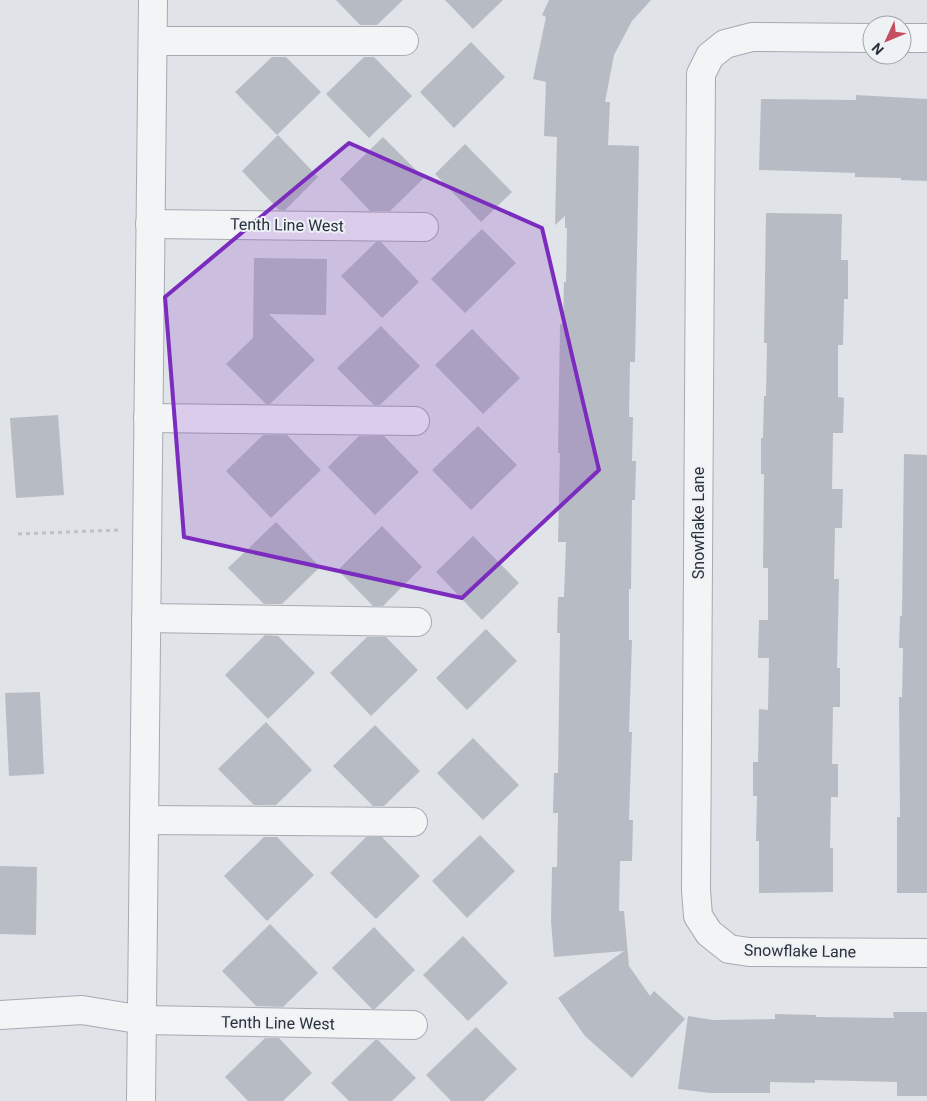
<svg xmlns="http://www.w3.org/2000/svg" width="927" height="1101" font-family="Roboto,sans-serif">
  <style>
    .building { fill: #b7bcc4 }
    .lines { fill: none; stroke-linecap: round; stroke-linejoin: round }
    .minor-casing { stroke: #a6aab2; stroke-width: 30 }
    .tertiary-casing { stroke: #a6aab2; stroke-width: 30 }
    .path { stroke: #bec1c6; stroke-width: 3; stroke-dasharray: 4 4; stroke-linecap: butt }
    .minor { stroke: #f2f4f6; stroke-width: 28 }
    .tertiary { stroke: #f2f4f6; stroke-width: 28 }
    .marked { fill: #7b2cbf; fill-opacity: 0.2; stroke: #7b2cbf; stroke-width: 4; stroke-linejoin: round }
    .labels { text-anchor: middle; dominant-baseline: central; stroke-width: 4; stroke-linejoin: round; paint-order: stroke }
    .street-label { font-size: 16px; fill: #2a313e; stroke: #eff2f5 }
  </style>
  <rect width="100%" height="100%" fill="#e0e3e8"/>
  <g class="building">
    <path d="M 336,0 L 403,0 L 377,25 L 360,25 Z"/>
    <path d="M 445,0 L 503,0 L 473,29 Z"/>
    <path d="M 549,0 L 651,0 L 632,21 L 614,55 L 605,102 L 610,102 L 608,145 L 639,146 L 635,362 L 630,362 L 629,417 L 633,417 L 632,461 L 636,461 L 635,500 L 632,500 L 631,589 L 629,589 L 629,640 L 632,640 L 629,732 L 632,732 L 629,820 L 633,820 L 632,861 L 620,861 L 619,911 L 624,911 L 629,966 L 650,996 L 654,991 L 685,1019 L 632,1078 L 585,1036 L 558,998 L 624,951 L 554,957 L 551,921 L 552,867 L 557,867 L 558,813 L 553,813 L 554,773 L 558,773 L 560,633 L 557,633 L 558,597 L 564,597 L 566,542 L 558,542 L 560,453 L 558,453 L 560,324 L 563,324 L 564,282 L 566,282 L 567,228 L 565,228 L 565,216 L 555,225 L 557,137 L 544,136 L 546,82 L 533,79 L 546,17 L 542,15 Z"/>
    <path d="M 471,42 L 505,77 L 454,128 L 420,92 Z"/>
    <path d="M 272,57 L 286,57 L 321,92 L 277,135 L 235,92 Z"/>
    <path d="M 364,57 L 374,57 L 412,96 L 369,138 L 326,94 Z"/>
    <path d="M 856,95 L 927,99 L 927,181 L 901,180 L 901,178 L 855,177 L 855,173 L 759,170 L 761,99 L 856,100 Z"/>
    <path d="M 278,135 L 318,177 L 285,210 L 279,210 L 242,171 Z"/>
    <path d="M 383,137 L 424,178 L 390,211 L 370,211 L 340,179 Z"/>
    <path d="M 465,144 L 512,192 L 481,222 L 435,174 Z"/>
    <path d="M 766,213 L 842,214 L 841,260 L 848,260 L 848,299 L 844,299 L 843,345 L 838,345 L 838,397 L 844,398 L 843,433 L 833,433 L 832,489 L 843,489 L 842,528 L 835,528 L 834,579 L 839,579 L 837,668 L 840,668 L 840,707 L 833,707 L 832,764 L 838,764 L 838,797 L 831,797 L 830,848 L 833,848 L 833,892 L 759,893 L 759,841 L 756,841 L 757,796 L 753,796 L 753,762 L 758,762 L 759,709 L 768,710 L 769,658 L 758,658 L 759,620 L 768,620 L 768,568 L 763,568 L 764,474 L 761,474 L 761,438 L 763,438 L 764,396 L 766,396 L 767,343 L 764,343 Z"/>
    <path d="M 482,229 L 516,263 L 465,313 L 431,279 Z"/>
    <path d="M 376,242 L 381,242 L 419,282 L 382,318 L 341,276 Z"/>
    <path d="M 254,258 L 327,259 L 326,315 L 269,314 L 315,360 L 270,404 L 266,404 L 226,364 L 253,338 Z"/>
    <path d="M 381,326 L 420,366 L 380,405 L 374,405 L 337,368 Z"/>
    <path d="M 472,329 L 520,378 L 483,414 L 435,365 Z"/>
    <path d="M 58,415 L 64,495 L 16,498 L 10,418 Z"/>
    <path d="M 478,426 L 517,465 L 471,510 L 432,470 Z"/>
    <path d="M 263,435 L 287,435 L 321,470 L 271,518 L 226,471 Z"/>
    <path d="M 359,436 L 384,436 L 419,472 L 375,515 L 328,467 Z"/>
    <path d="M 904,454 L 927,455 L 927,893 L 897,893 L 897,817 L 900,817 L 899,697 L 902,697 L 903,648 L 899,648 L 900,616 L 902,616 Z"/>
    <path d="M 276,522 L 320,567 L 282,604 L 264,604 L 228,568 Z"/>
    <path d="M 382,526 L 422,567 L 383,606 L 373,606 L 338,570 Z"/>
    <path d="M 473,536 L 519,583 L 482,620 L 436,572 Z"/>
    <path d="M 486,629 L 517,661 L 467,710 L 436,678 Z"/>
    <path d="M 265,635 L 278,636 L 315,673 L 268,719 L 225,675 Z"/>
    <path d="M 367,637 L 386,637 L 418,670 L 371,716 L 330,673 Z"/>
    <path d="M 40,692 L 44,774 L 9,776 L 5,693 Z"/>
    <path d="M 266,722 L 312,770 L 276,805 L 254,805 L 218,769 Z"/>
    <path d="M 375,725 L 420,771 L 384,806 L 373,806 L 333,766 Z"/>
    <path d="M 473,738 L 519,785 L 483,820 L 437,773 Z"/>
    <path d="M 480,835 L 515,871 L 467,918 L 432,881 Z"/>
    <path d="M 264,837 L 277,837 L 314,875 L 267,921 L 224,876 Z"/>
    <path d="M 366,837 L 382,837 L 420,876 L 376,919 L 330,873 Z"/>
    <path d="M 0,866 L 37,867 L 36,935 L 0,934 Z"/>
    <path d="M 270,924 L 318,973 L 283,1007 L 256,1006 L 222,971 Z"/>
    <path d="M 374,927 L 415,970 L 375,1009 L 372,1009 L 332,968 Z"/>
    <path d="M 463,936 L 508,983 L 468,1021 L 423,975 Z"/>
    <path d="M 893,1012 L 927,1012 L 927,1096 L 897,1096 L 897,1082 L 815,1080 L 815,1083 L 770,1082 L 770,1093 L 710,1093 L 678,1089 L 688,1016 L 713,1020 L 775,1019 L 775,1014 L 816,1015 L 816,1017 L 894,1018 Z"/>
    <path d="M 476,1027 L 517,1069 L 484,1101 L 451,1101 L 426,1075 Z"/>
    <path d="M 265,1038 L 279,1038 L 312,1073 L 283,1101 L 248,1101 L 225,1077 Z"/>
    <path d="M 375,1040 L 378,1040 L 416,1078 L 392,1101 L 349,1101 L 331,1083 Z"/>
  </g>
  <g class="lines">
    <defs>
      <g id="minor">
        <path d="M 872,38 L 752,37 L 725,44 L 710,56 L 701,74 L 696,890 L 698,916 L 709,933 L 729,949 L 749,952 L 927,953"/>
        <path d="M 902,38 L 927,38"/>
        <path d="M 153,41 L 404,41"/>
        <path d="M 150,224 L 424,227"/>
        <path d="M 148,418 L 415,421"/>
        <path d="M 146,618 L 417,622"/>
        <path d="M 144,820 L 413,822"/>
        <path d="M 0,1015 L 82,1010 L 143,1020 L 413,1025"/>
      </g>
      <path id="tertiary" d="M 141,1101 L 153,0"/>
    </defs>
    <use href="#minor" class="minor-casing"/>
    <use href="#tertiary" class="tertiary-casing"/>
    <path class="path" d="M 18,534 L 120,530"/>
    <use href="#minor" class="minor"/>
    <use href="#tertiary" class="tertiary"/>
  </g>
  <path class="marked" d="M 349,143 L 542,228 L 599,470 L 462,598 L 184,537 L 165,297 Z"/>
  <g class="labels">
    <g class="street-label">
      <text transform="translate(287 225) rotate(1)">Tenth Line West</text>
      <text transform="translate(698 523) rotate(-90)">Snowflake Lane</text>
      <text transform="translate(800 951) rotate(1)">Snowflake Lane</text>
      <text transform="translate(278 1023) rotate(1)">Tenth Line West</text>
    </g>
  </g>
  <g transform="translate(887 40) rotate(226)"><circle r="24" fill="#eff2f5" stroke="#a0a5ac"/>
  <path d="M0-4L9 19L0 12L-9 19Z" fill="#c54d61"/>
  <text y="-8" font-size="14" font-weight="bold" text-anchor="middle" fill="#2a313e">N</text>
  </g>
</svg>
